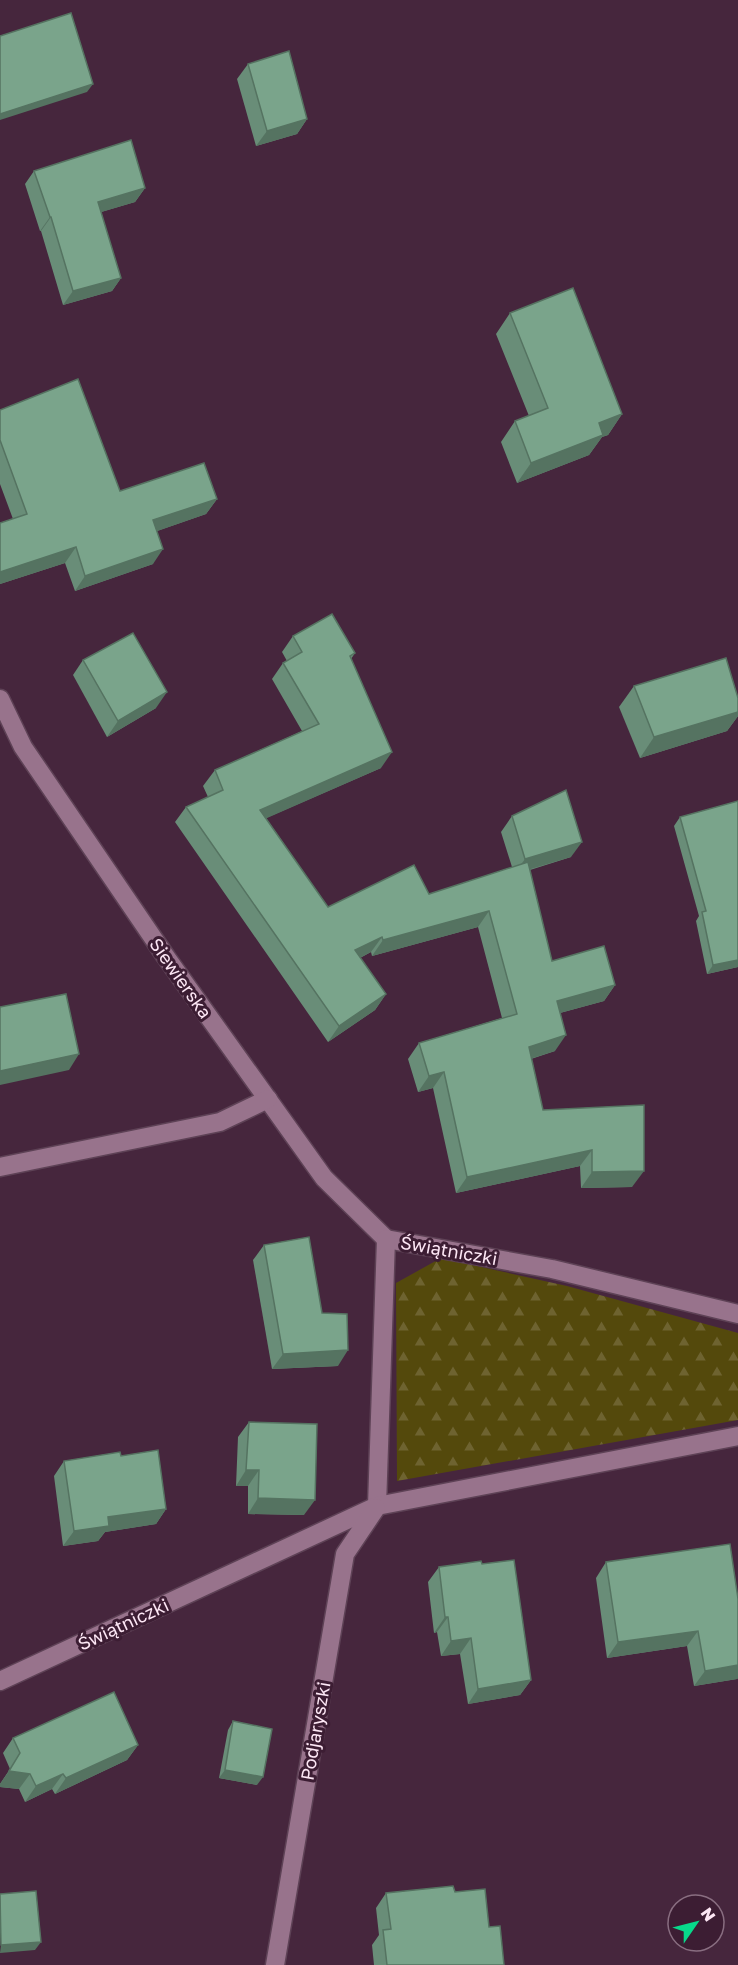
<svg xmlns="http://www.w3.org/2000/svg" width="738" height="1965" font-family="'Golos Text',sans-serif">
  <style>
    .forest { fill: url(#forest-firs) }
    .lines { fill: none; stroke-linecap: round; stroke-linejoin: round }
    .minor-casing { stroke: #5e4256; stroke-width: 21 }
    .minor { stroke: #98738c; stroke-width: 18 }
    .wall { fill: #698d78 }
    .shaded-wall { fill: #557361 }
    .building { fill: #7aa48b; stroke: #557361; stroke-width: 1.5 }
    .labels { text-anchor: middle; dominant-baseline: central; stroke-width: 6; stroke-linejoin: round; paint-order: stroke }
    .street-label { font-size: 18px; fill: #fde7f5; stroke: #3c1d33 }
  </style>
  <defs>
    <pattern id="forest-firs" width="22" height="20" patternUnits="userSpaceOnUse" patternTransform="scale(1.5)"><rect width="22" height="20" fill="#54490c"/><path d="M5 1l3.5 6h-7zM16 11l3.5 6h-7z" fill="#6e6330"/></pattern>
  </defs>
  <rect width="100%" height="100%" fill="#46263d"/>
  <path class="forest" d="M 441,1258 L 567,1286 L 738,1333 L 738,1420 L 397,1481 L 396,1283 Z"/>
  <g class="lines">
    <defs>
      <g id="minor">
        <path d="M 0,699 L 23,747 L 166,957 L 324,1178 L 386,1239"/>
        <path d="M 0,1167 L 220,1122 L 268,1099"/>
        <path d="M 386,1239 L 552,1269 L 738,1314"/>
        <path d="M 377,1506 L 386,1239"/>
        <path d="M 0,1681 L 377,1506 L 738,1436"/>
        <path d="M 275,1965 L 345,1554 L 376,1508"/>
      </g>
    </defs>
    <use href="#minor" class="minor-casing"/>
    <use href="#minor" class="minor"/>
  </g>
  <g class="wall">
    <path d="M 248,64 L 307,119 L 297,134 L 256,146 L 237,79 Z"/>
    <path d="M 34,171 L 145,188 L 135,202 L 101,212 L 121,278 L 112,291 L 63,305 L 41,231 L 40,231 L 25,184 Z"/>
    <path d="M 510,313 L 622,414 L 608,435 L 602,437 L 589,455 L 517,483 L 501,442 L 515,421 L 529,416 L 496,334 Z"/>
    <path d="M 0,410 L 120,491 L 217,499 L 206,514 L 157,531 L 153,564 L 75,591 L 65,563 L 0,584 L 0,523 L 13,519 L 0,484 Z"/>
    <path d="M 293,636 L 355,653 L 351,659 L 381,768 L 266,818 L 328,907 L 429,894 L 512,867 L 501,832 L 512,816 L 571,857 L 530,870 L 552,961 L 615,985 L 604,1001 L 560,1013 L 555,1051 L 531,1059 L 543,1110 L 644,1105 L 632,1187 L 581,1188 L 580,1166 L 456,1193 L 433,1088 L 418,1092 L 408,1059 L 419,1043 L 502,1018 L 478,927 L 372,956 L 371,952 L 360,958 L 386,994 L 375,1010 L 328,1042 L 175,822 L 186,807 L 208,797 L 203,786 L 215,770 L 302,731 L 272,679 L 283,663 L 287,661 L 282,652 Z"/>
    <path d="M 83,660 L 156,708 L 107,737 L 73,675 Z"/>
    <path d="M 634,686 L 738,698 L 738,716 L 727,731 L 640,758 L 619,707 Z"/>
    <path d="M 680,817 L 738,967 L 707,974 L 696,921 L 699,916 L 674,826 Z"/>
    <path d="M 264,1245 L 322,1313 L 338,1366 L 272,1369 L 253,1260 Z"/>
    <path d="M 249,1422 L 304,1515 L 248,1514 L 248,1486 L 236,1486 L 238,1437 Z"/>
    <path d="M 121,1456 L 166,1509 L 156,1524 L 105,1532 L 98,1541 L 63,1546 L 54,1476 L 64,1461 Z"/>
    <path d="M 606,1562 L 738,1599 L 738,1678 L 737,1679 L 694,1686 L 687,1646 L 607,1658 L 596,1578 Z"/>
    <path d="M 439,1567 L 531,1680 L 520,1695 L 468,1704 L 460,1654 L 441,1656 L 437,1632 L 434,1633 L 428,1582 Z"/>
    <path d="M 233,1721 L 257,1785 L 219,1778 L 228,1730 Z"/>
    <path d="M 13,1738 L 138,1745 L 127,1760 L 55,1794 L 52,1789 L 25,1802 L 19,1789 L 0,1787 L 0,1784 L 10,1769 L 3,1753 Z"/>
    <path d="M 455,1892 L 489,1927 L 504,1965 L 374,1965 L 372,1945 L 379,1935 L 376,1908 L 386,1893 Z"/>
  </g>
  <g class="shaded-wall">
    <path d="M 93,84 L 87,92 L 0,120 L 0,114 Z"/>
    <path d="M 307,119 L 297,134 L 256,146 L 267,131 Z"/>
    <path d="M 145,188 L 135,202 L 88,216 L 98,202 Z"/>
    <path d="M 50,217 L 51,217 L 41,231 L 40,231 Z"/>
    <path d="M 121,278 L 112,291 L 63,305 L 73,291 Z"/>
    <path d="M 622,414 L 608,435 L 602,437 L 589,455 L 517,483 L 531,463 L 599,423 Z"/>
    <path d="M 217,499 L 206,514 L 143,536 L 153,520 Z"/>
    <path d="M 76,547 L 65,563 L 0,584 L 0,572 Z"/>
    <path d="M 163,549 L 153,564 L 75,591 L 85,576 Z"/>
    <path d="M 167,692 L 156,708 L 107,737 L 118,721 Z"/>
    <path d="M 738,712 L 738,716 L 727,731 L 640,758 L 654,737 Z"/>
    <path d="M 392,752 L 381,768 L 249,826 L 260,810 Z"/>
    <path d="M 582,842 L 571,857 L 514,874 L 525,859 Z"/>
    <path d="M 489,911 L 478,927 L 372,956 L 383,940 Z"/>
    <path d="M 382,937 L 371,952 L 344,966 L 355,950 Z"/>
    <path d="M 738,960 L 738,967 L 707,974 L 713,965 Z"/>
    <path d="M 615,985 L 604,1001 L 545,1017 L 557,1001 Z"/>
    <path d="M 386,994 L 375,1010 L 328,1042 L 339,1026 Z"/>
    <path d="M 566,1035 L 555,1051 L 517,1063 L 529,1047 Z"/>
    <path d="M 79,1054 L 69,1070 L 0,1085 L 0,1071 Z"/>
    <path d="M 444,1072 L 433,1088 L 418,1092 L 429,1076 Z"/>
    <path d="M 592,1150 L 580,1166 L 456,1193 L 467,1177 Z"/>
    <path d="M 644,1171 L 632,1187 L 581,1188 L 592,1172 Z"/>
    <path d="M 348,1350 L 338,1366 L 272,1369 L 283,1354 Z"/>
    <path d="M 246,1470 L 259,1470 L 248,1486 L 236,1486 Z"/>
    <path d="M 258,1498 L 315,1500 L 304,1515 L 248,1514 Z"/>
    <path d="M 166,1509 L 156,1524 L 105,1532 L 98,1541 L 63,1546 L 74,1531 L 108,1517 Z"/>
    <path d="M 445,1617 L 448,1617 L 437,1632 L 434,1633 Z"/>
    <path d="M 698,1631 L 687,1646 L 607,1658 L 618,1642 Z"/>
    <path d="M 471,1638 L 460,1654 L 441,1656 L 451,1641 Z"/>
    <path d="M 738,1665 L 738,1678 L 737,1679 L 694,1686 L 705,1671 Z"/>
    <path d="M 531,1680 L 520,1695 L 468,1704 L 478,1689 Z"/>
    <path d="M 138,1745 L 127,1760 L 55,1794 L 66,1778 Z"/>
    <path d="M 225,1770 L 263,1777 L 257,1785 L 219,1778 Z"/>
    <path d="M 9,1771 L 30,1774 L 19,1789 L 0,1787 L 0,1784 Z"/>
    <path d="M 63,1774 L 52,1789 L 25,1802 L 36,1786 Z"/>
    <path d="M 41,1942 L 35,1950 L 0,1953 L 1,1945 Z"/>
  </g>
  <g class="building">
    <path d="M 71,13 L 93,84 L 0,114 L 0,36 Z"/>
    <path d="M 289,51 L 307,119 L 267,131 L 248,64 Z"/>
    <path d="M 131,140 L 145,188 L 98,202 L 121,278 L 73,291 L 51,217 L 50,217 L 34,171 Z"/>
    <path d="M 573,288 L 622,414 L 599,423 L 603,435 L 531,463 L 515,421 L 548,408 L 510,313 Z"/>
    <path d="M 78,379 L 120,491 L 204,463 L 217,499 L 153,520 L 163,549 L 85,576 L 76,547 L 0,572 L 0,523 L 27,514 L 0,440 L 0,410 Z"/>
    <path d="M 332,614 L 355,653 L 350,656 L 392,752 L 260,810 L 328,907 L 414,865 L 429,894 L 528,862 L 552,961 L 604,946 L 615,985 L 557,1001 L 566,1035 L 529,1047 L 543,1110 L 644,1105 L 644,1171 L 592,1172 L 592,1150 L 467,1177 L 444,1072 L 429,1076 L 419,1043 L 517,1014 L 489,911 L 383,940 L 382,937 L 355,950 L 386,994 L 339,1026 L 186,807 L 223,790 L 215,770 L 319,724 L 283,663 L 302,652 L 293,636 Z"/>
    <path d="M 133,633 L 167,692 L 118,721 L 83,660 Z"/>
    <path d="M 726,658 L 738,698 L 738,712 L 654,737 L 634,686 Z"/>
    <path d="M 566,790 L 582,842 L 525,859 L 512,816 Z"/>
    <path d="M 738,801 L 738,960 L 713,965 L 702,912 L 706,911 L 680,817 Z"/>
    <path d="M 66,994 L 79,1054 L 0,1071 L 0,1007 Z"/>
    <path d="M 309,1237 L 322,1313 L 347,1314 L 348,1350 L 283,1354 L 264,1245 Z"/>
    <path d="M 249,1422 L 317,1424 L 315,1500 L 258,1498 L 259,1470 L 246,1470 Z"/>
    <path d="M 158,1450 L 166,1509 L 108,1517 L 109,1526 L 74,1531 L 64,1461 L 120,1452 L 121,1456 Z"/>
    <path d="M 730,1544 L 738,1599 L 738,1665 L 705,1671 L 698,1631 L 618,1642 L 606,1562 Z"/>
    <path d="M 514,1560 L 531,1680 L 478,1689 L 471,1638 L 451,1641 L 448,1617 L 445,1617 L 439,1567 L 481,1561 L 482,1564 Z"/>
    <path d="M 114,1692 L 138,1745 L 66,1778 L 63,1774 L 36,1786 L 30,1774 L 9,1771 L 20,1753 L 13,1738 Z"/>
    <path d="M 233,1721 L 272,1729 L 263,1777 L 225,1770 Z"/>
    <path d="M 453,1886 L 455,1892 L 485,1889 L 489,1927 L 500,1926 L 504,1965 L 387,1965 L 383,1930 L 391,1929 L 386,1893 Z"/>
    <path d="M 36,1891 L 41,1942 L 1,1945 L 0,1894 Z"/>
  </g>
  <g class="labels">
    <g class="street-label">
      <text transform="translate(181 978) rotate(55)">Siewierska</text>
      <text transform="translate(449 1250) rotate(10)">Świątniczki</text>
      <text transform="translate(123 1624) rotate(-25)">Świątniczki</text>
      <text transform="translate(315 1731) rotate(-80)">Podjaryszki</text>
    </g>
  </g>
  <g transform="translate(696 1923) rotate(55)"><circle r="28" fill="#3c1d33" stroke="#896e81" stroke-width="1.5"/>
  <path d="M0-4.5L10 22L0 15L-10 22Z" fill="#08d98b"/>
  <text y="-9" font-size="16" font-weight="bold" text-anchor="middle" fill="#fde7f5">N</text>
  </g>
</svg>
